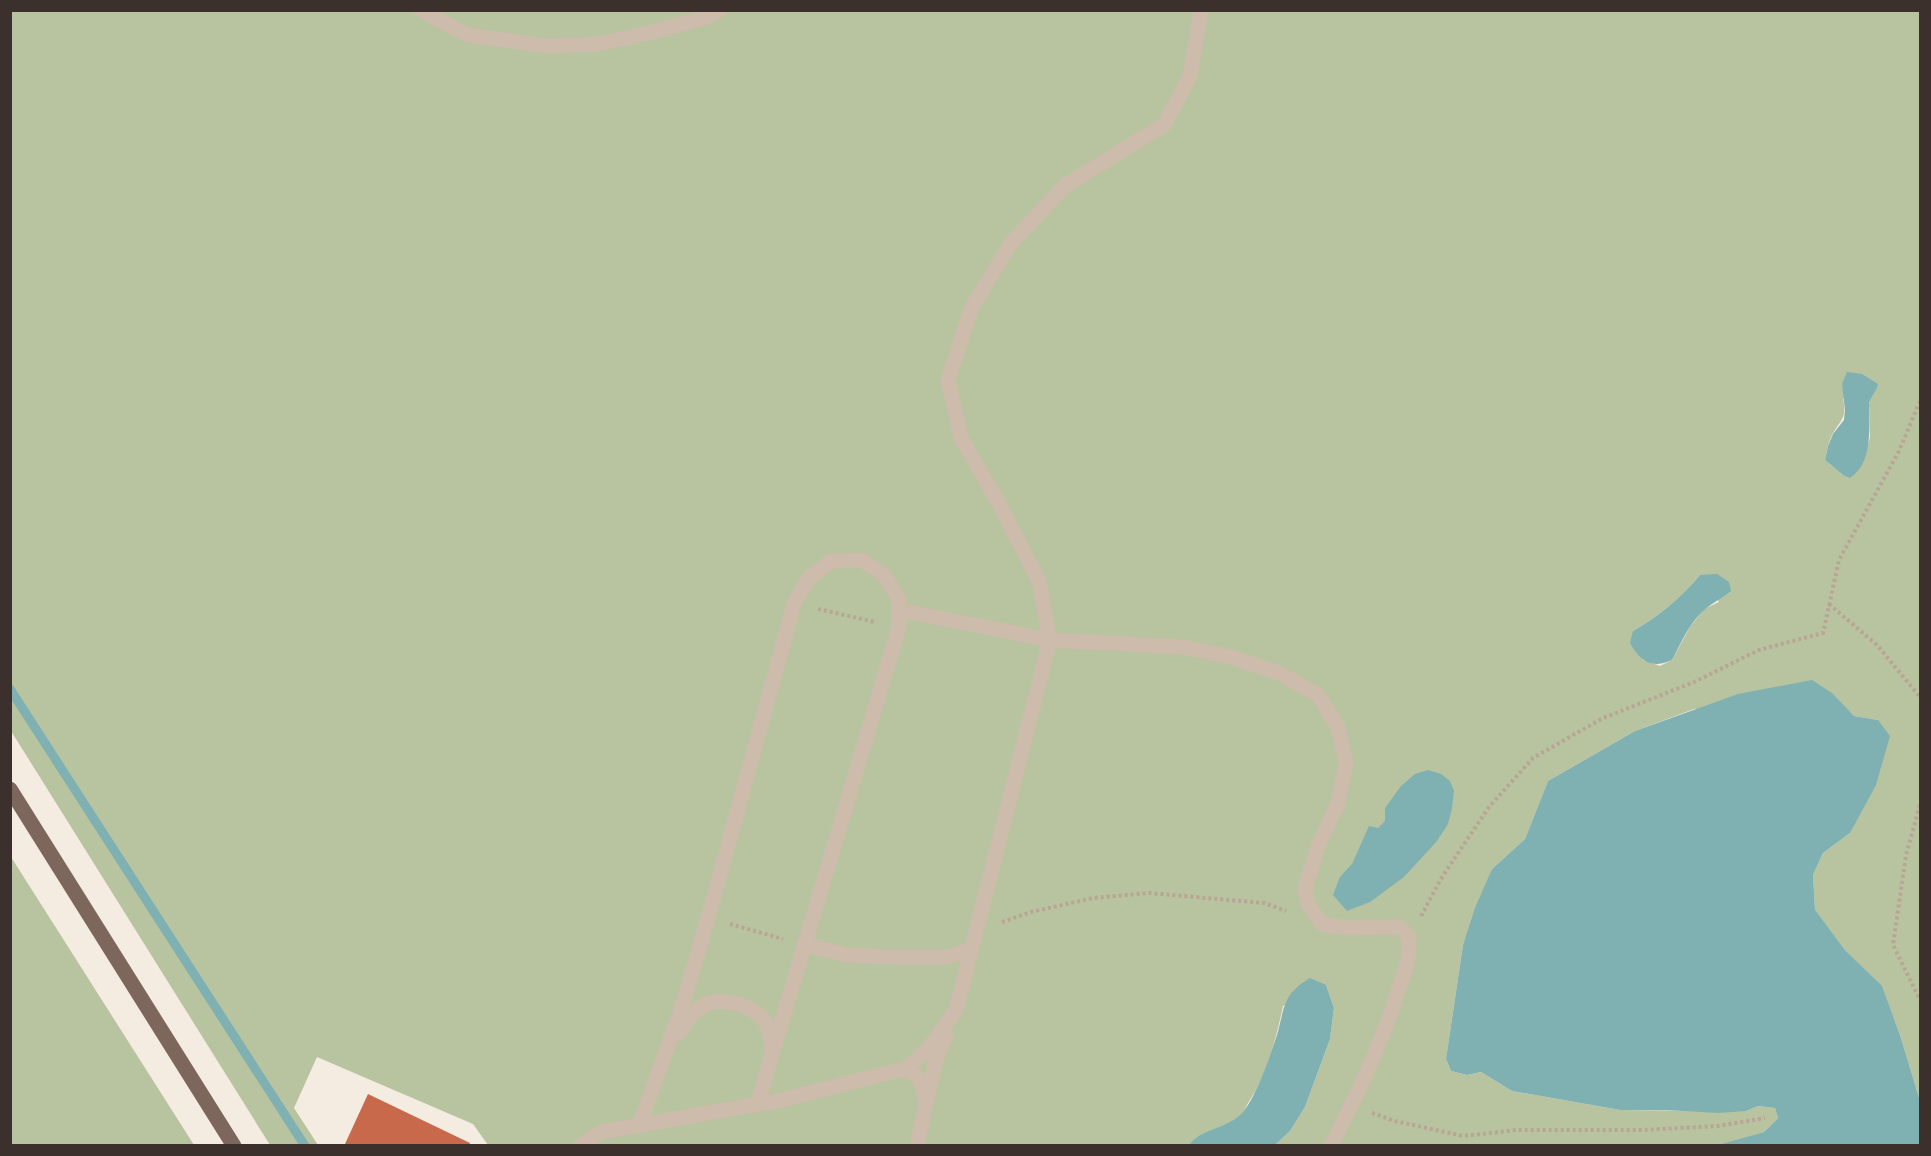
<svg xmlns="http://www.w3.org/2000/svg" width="1931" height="1156" font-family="'Golos Text',sans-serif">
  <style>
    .green { fill: #b8c4a0; fill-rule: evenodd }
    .water { fill: #7fb0b2 }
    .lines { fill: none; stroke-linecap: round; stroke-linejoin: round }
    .stream { stroke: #7fb0b2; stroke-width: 9 }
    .building { fill: #c8694b }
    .path { stroke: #b9a596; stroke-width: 4; stroke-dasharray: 3 3; stroke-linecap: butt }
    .street { stroke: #cdbbac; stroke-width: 15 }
    .primary { stroke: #7d675c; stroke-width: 15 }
  </style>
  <rect width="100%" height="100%" fill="#f4ebe1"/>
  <g class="green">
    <path d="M 11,11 L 1920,11 L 1920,1101 L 1900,1035 L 1882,987 L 1845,950 L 1815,911 L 1813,875 L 1823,853 L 1850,833 L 1878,720 L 1854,716 L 1846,709 L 1694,709 L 1635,731 L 1548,781 L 1525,839 L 1492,869 L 1463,945 L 1446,1059 L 1451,1071 L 1467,1075 L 1481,1072 L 1512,1091 L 1620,1110 L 1746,1111 L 1758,1106 L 1775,1108 L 1778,1118 L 1764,1132 L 1718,1146 L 1275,1145 L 1290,1131 L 1305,1107 L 1330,1039 L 1334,1008 L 1326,985 L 1283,1006 C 1276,1039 1267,1074 1248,1103 C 1246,1107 1244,1112 1241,1115 C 1226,1129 1201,1129 1189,1145 L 488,1145 L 473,1124 L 317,1057 L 294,1108 L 318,1145 L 270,1145 L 11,731 ZM 1872,394 L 1869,404 L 1870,437 L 1864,459 L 1843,475 L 1825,460 C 1827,451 1828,443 1832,435 C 1841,419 1847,419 1843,398 ZM 1700,575 L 1719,602 L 1704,609 L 1690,627 L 1672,660 L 1660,666 L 1643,660 L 1633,631 C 1659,616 1681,598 1700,575 Z"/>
    <path d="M 10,857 L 11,857 L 194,1145 L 11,1145 Z"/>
  </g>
  <g class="water">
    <path d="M 1847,372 L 1862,374 L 1878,384 C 1877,392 1869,397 1869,406 C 1869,429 1873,463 1850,478 L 1843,475 L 1825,460 L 1828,446 L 1833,434 L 1844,420 L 1845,410 L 1842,384 Z"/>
    <path d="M 1717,574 L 1729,582 L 1731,591 C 1723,598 1710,604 1703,611 C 1689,624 1681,643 1672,660 C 1651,669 1641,662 1630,643 L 1633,631 C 1659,616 1681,598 1700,575 Z"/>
    <path d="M 1812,680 L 1832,693 L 1854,716 L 1878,720 L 1890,736 L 1876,785 L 1850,833 L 1823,853 L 1813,875 L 1815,910 L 1845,950 L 1882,986 L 1900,1035 L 1920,1101 L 1920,1145 L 1718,1145 L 1764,1132 L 1778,1118 L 1775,1108 L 1758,1106 L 1746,1111 L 1718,1113 L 1667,1110 L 1620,1110 L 1512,1091 L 1481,1072 L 1467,1075 L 1451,1071 L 1446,1059 L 1463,945 L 1475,908 L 1492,869 L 1525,839 L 1548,781 L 1635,731 L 1738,694 Z"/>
    <path d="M 1428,770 L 1441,774 L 1450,781 L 1454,791 L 1452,808 L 1448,824 L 1437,841 L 1404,877 L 1370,902 L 1347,911 L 1333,895 L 1340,877 L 1352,864 L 1369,826 L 1378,828 L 1385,821 L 1385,808 L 1401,786 L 1415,774 Z"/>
    <path d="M 1310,978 L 1326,985 L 1334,1008 L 1330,1039 L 1305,1107 L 1290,1131 L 1275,1145 L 1189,1145 C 1200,1129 1225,1129 1240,1115 C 1245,1111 1250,1102 1253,1096 C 1263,1077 1270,1056 1277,1035 C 1285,1007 1282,995 1310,978 Z"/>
  </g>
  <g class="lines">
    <path class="stream" d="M 10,689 L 305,1146"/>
  </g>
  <path class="building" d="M 368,1094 L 470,1143 L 469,1146 L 349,1146 L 345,1144 Z"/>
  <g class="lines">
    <g class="path">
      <path d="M 1829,604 L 1877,645 L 1920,697"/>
      <path d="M 818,609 L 875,622"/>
      <path d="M 1920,805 L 1906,855 L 1893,945 L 1920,1000"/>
      <path d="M 1421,916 L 1442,877 L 1489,807 L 1533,758 L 1601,719 L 1694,682 L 1759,650 L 1823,633 L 1839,560 L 1899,451 L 1920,401"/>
      <path d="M 1002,922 L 1031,912 L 1093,898 L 1149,893 L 1264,903 L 1286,911"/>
      <path d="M 730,924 L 783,939"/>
      <path d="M 1372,1113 L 1395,1121 L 1463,1136 L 1516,1130 L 1642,1130 L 1718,1126 L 1765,1118"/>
    </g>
    <g class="street">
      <path d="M 421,10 L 467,35 L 547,46 L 598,44 L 649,33 L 707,17 L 720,10"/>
      <path d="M 899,610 L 1050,640 L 1183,647 L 1231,657 L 1279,673 L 1318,695 L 1338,727 L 1346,763 L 1338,803 L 1319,844 L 1305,888 L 1308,904 L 1322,924 L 1347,928 L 1399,927 L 1409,937 C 1410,960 1405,970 1398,991 C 1382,1043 1358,1092 1334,1140 L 1330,1146"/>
      <path d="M 804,944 L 846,955 L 894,957 L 948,957 L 971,949"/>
      <path d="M 678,1034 C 685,1024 694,1009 706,1004 C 726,997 757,1006 767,1025 C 770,1031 771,1042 772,1048"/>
      <path d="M 907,1068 L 920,1080 L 926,1103 L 917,1146"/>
      <path d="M 926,1103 L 936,1060 L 946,1035"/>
      <path d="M 639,1126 L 681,1010 L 708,918 L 794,604 L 808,579 L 831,561 L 862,560 L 884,575 L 899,599 L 899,627 L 757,1105"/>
      <path d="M 580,1146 L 601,1132 L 782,1100 L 907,1068 L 928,1049 L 956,1010 L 1050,640 L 1039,581 L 998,502 L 961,438 L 948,380 L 971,309 L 1011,243 L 1066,185 L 1164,125 L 1190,76 L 1201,10"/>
    </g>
    <path class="primary" d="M 10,789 L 234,1146"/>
  </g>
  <rect width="1931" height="1156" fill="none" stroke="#3b302b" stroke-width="24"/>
</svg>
